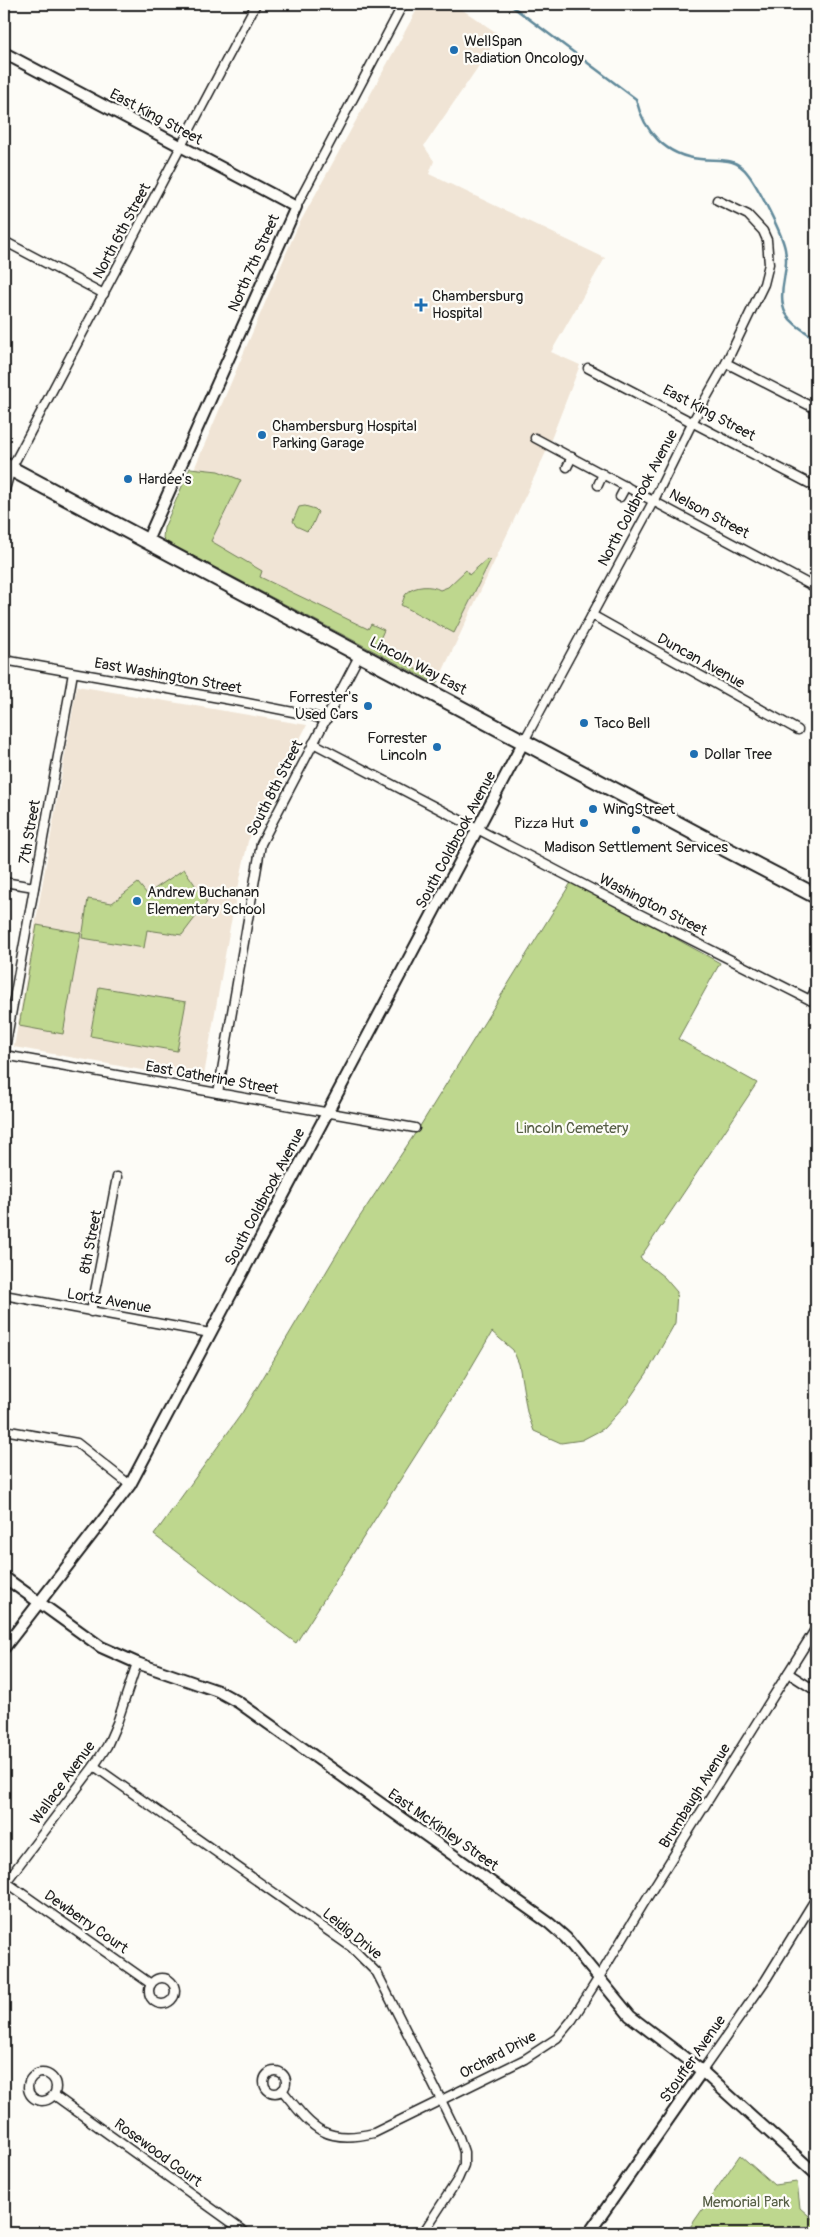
<svg xmlns="http://www.w3.org/2000/svg" width="820" height="2237" font-family="Pangolin,sans-serif">
  <style>
    .built { fill: #f0e4d5 }
    .green { fill: #bed78e; stroke: #6d7a55 }
    .lines { fill: none; stroke-linecap: round; stroke-linejoin: round }
    .stream { stroke: #60899a; stroke-width: 2.5 }
    .street-casing { stroke: #1c1c1c; stroke-width: 11 }
    .secondary-casing { stroke: #1c1c1c; stroke-width: 14 }
    .highway-casing { stroke: #1c1c1c; stroke-width: 18 }
    .street { stroke: #fdfcf7; stroke-width: 8 }
    .secondary { stroke: #fdfcf7; stroke-width: 10 }
    .highway { stroke: #fdfcf7; stroke-width: 14 }
    .poi-dot { fill: #1f6fb2; stroke: #fdfcf7; stroke-width: 2 }
    .labels { text-anchor: middle; dominant-baseline: central; stroke-width: 4.5; stroke-linejoin: round; paint-order: stroke }
    .poi-label { font-size: 15px; fill: #1c1c1c; stroke: #fdfcf7; text-anchor: start }
    .street-label { font-size: 15px; fill: #1c1c1c; stroke: #fdfcf7 }
    .park-label { font-size: 15px; fill: #555d44; stroke: #fdfcf7 }
  </style>
  <rect width="100%" height="100%" fill="#fdfcf7"/>
  <filter id="ink" filterUnits="userSpaceOnUse"><feTurbulence type="fractalNoise" baseFrequency=".02" numOctaves="2"/><feDisplacementMap in="SourceGraphic" scale="10" xChannelSelector="R" yChannelSelector="G"/><feConvolveMatrix kernelMatrix="1 2 1 2 8 2 1 2 1" color-interpolation-filters="sRGB"/></filter>
  <g filter="url(#ink)">
    <g class="built">
      <path d="M 420,4 L 454,4 L 500,35 L 424,146 L 434,161 L 429,174 L 605,258 L 551,352 L 580,365 L 546,452 L 438,681 L 165,537 L 297,228 Z"/>
      <path d="M 77,686 L 307,725 L 248,841 L 230,927 L 203,1081 L 14,1047 Z"/>
    </g>
    <g class="green">
      <path d="M 190,468 L 218,471 L 241,480 L 211,541 L 262,571 L 260,577 L 368,629 L 371,624 L 384,630 L 376,648 L 438,681 L 436,684 L 167,542 L 163,538 L 164,528 Z"/>
      <path d="M 305,506 L 315,509 L 318,512 L 312,526 L 307,531 L 296,526 L 293,521 L 299,507 Z"/>
      <path d="M 487,559 L 490,561 L 454,633 L 401,605 C 403,602 404,596 406,594 C 414,585 432,585 440,590 L 448,587 L 466,570 L 469,575 Z"/>
      <path d="M 184,869 L 207,902 L 182,935 L 147,930 L 144,948 L 82,938 L 88,899 L 112,903 L 138,883 L 147,894 Z"/>
      <path d="M 572,881 L 720,963 L 678,1039 L 757,1083 L 640,1258 L 664,1277 L 677,1292 L 675,1323 L 647,1373 L 625,1405 L 603,1429 L 582,1440 L 561,1443 L 534,1431 L 527,1412 L 519,1364 L 513,1350 L 492,1332 L 465,1378 L 296,1643 L 154,1535 L 242,1413 L 353,1227 L 422,1123 Z"/>
      <path d="M 37,925 L 81,933 L 63,1034 L 19,1026 Z"/>
      <path d="M 99,987 L 186,1002 L 177,1051 L 90,1036 Z"/>
      <path d="M 740,2155 L 774,2185 L 797,2182 L 800,2208 L 816,2222 L 816,2233 L 686,2233 Z"/>
    </g>
    <g class="lines">
      <path class="stream" d="M 509,4 L 636,99 C 644,132 666,156 700,159 C 719,161 735,156 748,174 C 758,187 782,233 785,249 C 787,259 786,269 784,279 C 777,315 788,320 816,339"/>
      <defs>
        <g id="street">
          <path d="M 296,207 L 403,4"/>
          <path d="M 4,241 L 104,294"/>
          <path d="M 726,363 L 816,409"/>
          <path d="M 588,368 L 816,487"/>
          <path d="M 535,438 L 816,588"/>
          <path d="M 567,467 L 572,457"/>
          <path d="M 598,485 L 603,474"/>
          <path d="M 4,493 L 11,469 L 256,4"/>
          <path d="M 620,497 L 626,486"/>
          <path d="M 592,615 L 798,730"/>
          <path d="M 4,660 L 242,702 L 313,716 L 326,721"/>
          <path d="M 524,741 L 654,500 L 693,421 L 726,363 L 764,284 L 769,264 L 767,240 L 763,231 L 748,215 L 717,200"/>
          <path d="M 313,743 L 638,913 L 816,1003"/>
          <path d="M 4,882 L 34,887"/>
          <path d="M 810,1000 L 816,988"/>
          <path d="M 4,1054 L 73,673"/>
          <path d="M 4,1055 L 415,1128"/>
          <path d="M 218,1093 L 261,844 L 360,654"/>
          <path d="M 4,1295 L 210,1333"/>
          <path d="M 91,1312 L 117,1177"/>
          <path d="M 4,1430 L 77,1443 L 130,1485"/>
          <path d="M 137,1663 L 117,1723 L 107,1746 L 94,1766 L 6,1882 L 151,1984"/>
          <path d="M 788,1673 L 816,1691"/>
          <path d="M 94,1766 L 351,1947 L 377,1973 L 441,2100 L 459,2137 L 464,2152 L 464,2165 L 458,2179 L 423,2233"/>
          <circle cx="162" cy="1991" r="13"/>
          <path d="M 702,2071 L 765,1981 L 816,1898"/>
          <circle cx="275" cy="2082" r="11"/>
          <circle cx="42" cy="2087" r="14"/>
          <path d="M 282,2090 C 312,2127 323,2145 374,2133 L 525,2059 L 557,2038 L 572,2020 L 598,1979 L 647,1898 L 816,1628"/>
          <path d="M 54,2095 L 246,2233"/>
        </g>
        <g id="secondary">
          <path d="M 4,53 L 296,207 L 147,541"/>
          <path d="M 4,1577 L 101,1647 L 137,1663 L 218,1691 L 238,1702 L 549,1923 L 566,1938 L 630,2016 L 702,2071 L 816,2174"/>
          <path d="M 4,1648 L 130,1485 L 524,741"/>
          <path d="M 589,2233 L 702,2071"/>
        </g>
        <path id="highway" d="M 4,465 L 693,832 L 816,896"/>
      </defs>
      <use href="#street" class="street-casing"/>
      <use href="#secondary" class="secondary-casing"/>
      <use href="#highway" class="highway-casing"/>
      <use href="#street" class="street"/>
      <use href="#secondary" class="secondary"/>
      <use href="#highway" class="highway"/>
    </g>
  </g>
  <g class="poi-dot">
    <circle cx="454" cy="50" r="5"/>
    <path d="M418.5 297.5h5v5h5v5h-5v5h-5v-5h-5v-5h5z"/>
    <circle cx="262" cy="435" r="5"/>
    <circle cx="128" cy="479" r="5"/>
    <circle cx="368" cy="706" r="5"/>
    <circle cx="584" cy="723" r="5"/>
    <circle cx="437" cy="747" r="5"/>
    <circle cx="694" cy="754" r="5"/>
    <circle cx="593" cy="809" r="5"/>
    <circle cx="584" cy="823" r="5"/>
    <circle cx="636" cy="830" r="5"/>
    <circle cx="137" cy="901" r="5"/>
  </g>
  <g class="labels">
    <g class="poi-label">
      <text x="464" y="41">WellSpan<tspan x="464" dy="17">Radiation Oncology</tspan></text>
      <text x="432" y="296">Chambersburg<tspan x="432" dy="17">Hospital</tspan></text>
      <text x="272" y="426">Chambersburg Hospital<tspan x="272" dy="17">Parking Garage</tspan></text>
      <text x="138" y="479">Hardee's</text>
      <text x="358" y="697" text-anchor="end">Forrester's<tspan x="358" dy="17">Used Cars</tspan></text>
      <text x="594" y="723">Taco Bell</text>
      <text x="427" y="738" text-anchor="end">Forrester<tspan x="427" dy="17">Lincoln</tspan></text>
      <text x="704" y="754">Dollar Tree</text>
      <text x="603" y="809">WingStreet</text>
      <text x="574" y="823" text-anchor="end">Pizza Hut</text>
      <text x="636" y="847" text-anchor="middle">Madison Settlement Services</text>
      <text x="147" y="892">Andrew Buchanan<tspan x="147" dy="17">Elementary School</tspan></text>
    </g>
    <g class="street-label">
      <text transform="translate(156 117) rotate(28)">East King Street</text>
      <text transform="translate(122 231) rotate(-62)">North 6th Street</text>
      <text transform="translate(254 263) rotate(-66)">North 7th Street</text>
      <text transform="translate(709 413) rotate(28)">East King Street</text>
      <text transform="translate(638 498) rotate(-62)">North Coldbrook Avenue</text>
      <text transform="translate(709 514) rotate(28)">Nelson Street</text>
      <text transform="translate(701 661) rotate(29)">Duncan Avenue</text>
      <text transform="translate(418 666) rotate(28)">Lincoln Way East</text>
      <text transform="translate(168 676) rotate(10)">East Washington Street</text>
      <text transform="translate(275 788) rotate(-63)">South 8th Street</text>
      <text transform="translate(30 832) rotate(-80)">7th Street</text>
      <text transform="translate(456 840) rotate(-62)">South Coldbrook Avenue</text>
      <text transform="translate(653 905) rotate(27)">Washington Street</text>
      <text transform="translate(212 1078) rotate(10)">East Catherine Street</text>
      <text transform="translate(265 1197) rotate(-62)">South Coldbrook Avenue</text>
      <text transform="translate(91 1242) rotate(-79)">8th Street</text>
      <text transform="translate(109 1301) rotate(10)">Lortz Avenue</text>
      <text transform="translate(63 1783) rotate(-54)">Wallace Avenue</text>
      <text transform="translate(695 1796) rotate(-58)">Brumbaugh Avenue</text>
      <text transform="translate(443 1830) rotate(35)">East McKinley Street</text>
      <text transform="translate(86 1922) rotate(35)">Dewberry Court</text>
      <text transform="translate(352 1934) rotate(39)">Leidig Drive</text>
      <text transform="translate(498 2055) rotate(-28)">Orchard Drive</text>
      <text transform="translate(693 2059) rotate(-55)">Stouffer Avenue</text>
      <text transform="translate(158 2153) rotate(36)">Rosewood Court</text>
    </g>
    <g class="park-label">
      <text x="572" y="1128">Lincoln Cemetery</text>
      <text x="746" y="2202">Memorial Park</text>
    </g>
  </g>
  <rect width="820" height="2237" fill="none" stroke="#fdfcf7" stroke-width="20"/>
  <rect x="10" y="10" width="800" height="2217" fill="none" stroke="#1c1c1c" stroke-width="2" filter="url(#ink)"/>
</svg>
